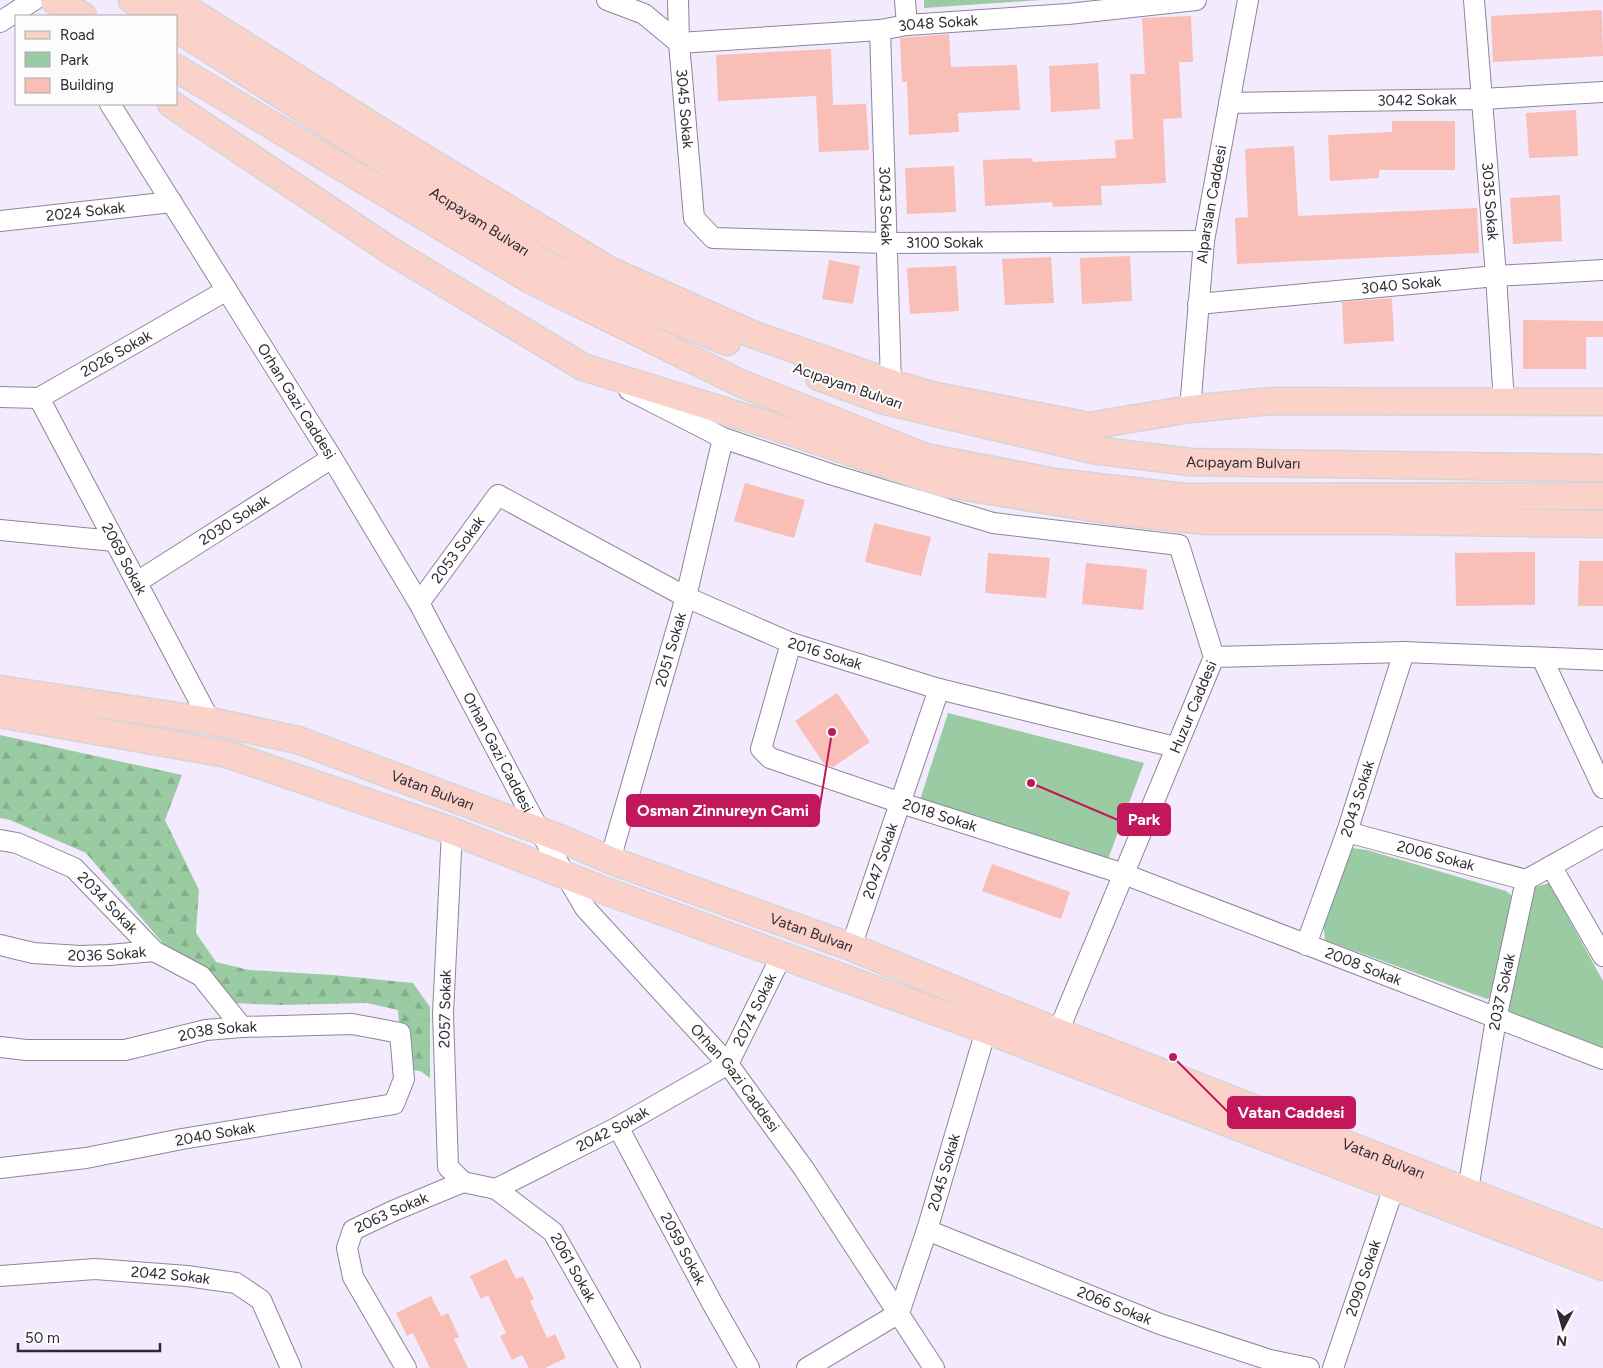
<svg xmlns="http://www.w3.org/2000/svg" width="1603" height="1368" font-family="Figtree,sans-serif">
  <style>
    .forest { fill: url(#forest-firs) }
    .green { fill: #9acba2 }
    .building { fill: #f9beb5 }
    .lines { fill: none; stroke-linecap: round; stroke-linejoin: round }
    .minor-casing { stroke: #8e859a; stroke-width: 22 }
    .major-casing { stroke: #d5d4d6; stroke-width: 29 }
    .minor { stroke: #fff; stroke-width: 20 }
    .major { stroke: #fbd2ca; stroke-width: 26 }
    .labels { text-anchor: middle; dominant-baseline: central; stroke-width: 4; stroke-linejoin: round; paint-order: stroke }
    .street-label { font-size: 15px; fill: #2e2a32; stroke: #fcfcfc }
    .leader { fill: none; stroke: #c2185b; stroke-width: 2 }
    .callout-dot { fill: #c2185b; stroke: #fcfcfc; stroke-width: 2 }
    .callout { fill: #c2185b; stroke: #c2185b; stroke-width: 2 }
    .callout-label { font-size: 16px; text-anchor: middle; font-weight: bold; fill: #fff }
  </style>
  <defs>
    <pattern id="forest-firs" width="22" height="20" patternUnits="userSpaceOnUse" patternTransform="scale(1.25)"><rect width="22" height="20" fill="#9acba2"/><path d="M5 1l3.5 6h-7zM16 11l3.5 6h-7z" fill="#85ae8c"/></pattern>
  </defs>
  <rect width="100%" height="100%" fill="#f3ebfd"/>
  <path class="forest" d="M 0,735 L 182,775 L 165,820 L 199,890 L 196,933 L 216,962 L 249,970 L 333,975 L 413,983 L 430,1007 L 430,1078 L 420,1071 L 403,1069 L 398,1010 L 367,1003 L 279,1005 L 233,1003 L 167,948 L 86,853 L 10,820 L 0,818 Z"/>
  <g class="green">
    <path d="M 924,0 L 1041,0 L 924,8 Z"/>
    <path d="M 948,713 L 1144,763 L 1108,859 L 919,803 Z"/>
    <path d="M 1352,848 L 1367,850 L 1506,891 L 1512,896 L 1495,994 L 1487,999 L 1325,940 L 1323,923 Z"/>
    <path d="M 1549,883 L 1603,981 L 1603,1050 L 1513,1016 L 1508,1008 L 1532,888 Z"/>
  </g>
  <g class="building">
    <path d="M 1602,10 L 1603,56 L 1493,62 L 1491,16 Z"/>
    <path d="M 1191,16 L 1193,62 L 1179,62 L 1182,118 L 1163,119 L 1166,183 L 1101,186 L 1102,205 L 1053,207 L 1052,202 L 985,206 L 983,160 L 1032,158 L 1033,162 L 1116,158 L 1115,140 L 1133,139 L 1130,74 L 1145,74 L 1142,18 Z"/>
    <path d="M 949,34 L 951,67 L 1017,65 L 1020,110 L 958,113 L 959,132 L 909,135 L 907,82 L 902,82 L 900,38 Z"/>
    <path d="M 831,49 L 833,105 L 866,104 L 869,150 L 819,152 L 816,96 L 718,101 L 716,55 Z"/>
    <path d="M 1098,63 L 1100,109 L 1051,112 L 1049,66 Z"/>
    <path d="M 1576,110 L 1578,156 L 1529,158 L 1526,113 Z"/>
    <path d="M 1392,121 L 1455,121 L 1455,170 L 1379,170 L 1379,178 L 1330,181 L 1328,135 L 1392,132 Z"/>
    <path d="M 1294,146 L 1298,216 L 1477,208 L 1479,253 L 1237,264 L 1235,218 L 1248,217 L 1245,149 Z"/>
    <path d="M 954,166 L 956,212 L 907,214 L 905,168 Z"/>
    <path d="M 1560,195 L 1562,241 L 1513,244 L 1510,198 Z"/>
    <path d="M 1130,256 L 1132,301 L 1082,304 L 1080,258 Z"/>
    <path d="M 1051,257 L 1054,303 L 1005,305 L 1002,259 Z"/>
    <path d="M 829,260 L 860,266 L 853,304 L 822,299 Z"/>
    <path d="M 956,266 L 959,311 L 910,314 L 907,268 Z"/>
    <path d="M 1392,298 L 1394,341 L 1344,344 L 1342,302 Z"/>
    <path d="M 1523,320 L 1603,321 L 1603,337 L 1586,337 L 1586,369 L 1523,369 Z"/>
    <path d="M 745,483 L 805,500 L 794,538 L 734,521 Z"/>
    <path d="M 874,523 L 931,537 L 921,576 L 865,562 Z"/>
    <path d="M 1535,552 L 1535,605 L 1456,606 L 1455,553 Z"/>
    <path d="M 988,553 L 1050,558 L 1046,598 L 985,593 Z"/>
    <path d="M 1579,561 L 1603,561 L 1603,606 L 1578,606 Z"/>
    <path d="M 1086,563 L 1147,569 L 1143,610 L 1082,604 Z"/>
    <path d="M 837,693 L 870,742 L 833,767 L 824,764 L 795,721 Z"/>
    <path d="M 992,864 L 1070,892 L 1061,919 L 982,891 Z"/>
    <path d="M 506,1259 L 516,1279 L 523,1276 L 534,1299 L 530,1301 L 547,1338 L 555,1334 L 566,1358 L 545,1368 L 529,1368 L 522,1355 L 512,1360 L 500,1336 L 506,1333 L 488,1295 L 481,1299 L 470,1276 Z"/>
    <path d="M 431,1296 L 441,1316 L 448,1313 L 459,1337 L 454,1339 L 468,1368 L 430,1368 L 413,1333 L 407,1336 L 396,1313 Z"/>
  </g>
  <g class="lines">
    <defs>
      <g id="minor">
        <path d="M 607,0 L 644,14 L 679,43"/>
        <path id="s1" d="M 678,0 L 679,43 L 694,218 L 713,238 L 886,243 L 1204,241"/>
        <path d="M 905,0 L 907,25"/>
        <path id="s2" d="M 1474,0 L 1496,276 L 1504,403"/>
        <path d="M 0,22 L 34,0"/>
        <path id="s3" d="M 880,30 L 891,383"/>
        <path id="s4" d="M 679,43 L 880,30 L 907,25 L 1068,14 L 1196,0"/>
        <path id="s5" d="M 1229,103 L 1482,99 L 1603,92"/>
        <path id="s6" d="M 110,104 L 332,458 L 419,603 L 539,830 L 585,908 L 728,1064 L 804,1169 L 934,1368"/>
        <path id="s7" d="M 0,221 L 172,202"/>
        <path id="s8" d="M 1198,304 L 1496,276 L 1603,270"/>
        <path d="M 629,390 L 723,438 L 830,474 L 993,523 L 1179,545 L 1214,657"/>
        <path id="s9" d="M 0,397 L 39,398 L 227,290"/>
        <path id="s10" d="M 39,398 L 210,721"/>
        <path id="s11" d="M 1190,409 L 1204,241 L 1248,0"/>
        <path d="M 0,530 L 114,541"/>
        <path id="s12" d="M 137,582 L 332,458"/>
        <path id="s13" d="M 419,603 L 498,495 L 686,597 L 791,643 L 939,689 L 1175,747"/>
        <path id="s14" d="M 791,643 L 761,749 L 770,758 L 901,803 L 1124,874 L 1603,1059"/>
        <path d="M 1542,658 L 1603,788"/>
        <path d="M 452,831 L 443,1013 L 448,1167 L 463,1182"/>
        <path id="s15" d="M 1347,832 L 1526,880"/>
        <path id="s16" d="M 0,840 L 17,843 L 74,868 L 154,951"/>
        <path id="s17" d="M 610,860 L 686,597 L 723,438"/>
        <path d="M 1551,866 L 1603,956"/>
        <path id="s18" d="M 0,945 L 33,953 L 80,956 L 109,955 L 154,951 L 201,976 L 242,1027"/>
        <path id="s19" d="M 1306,945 L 1347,832 L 1404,652"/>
        <path id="s20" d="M 851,947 L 939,689"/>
        <path id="s21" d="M 1058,1032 L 1214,657 L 1404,652 L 1603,660"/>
        <path id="s22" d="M 0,1047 L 26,1050 L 125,1050 L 206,1030 L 242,1027 L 352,1024 L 400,1033 L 404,1079 L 394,1104 L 182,1139 L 86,1158 L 0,1168"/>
        <path id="s23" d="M 618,1127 L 712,1303 L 749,1368"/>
        <path id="s24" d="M 463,1182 L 496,1189 L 553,1232 L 630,1368"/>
        <path id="s25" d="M 496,1189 L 618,1127 L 728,1064 L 782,955"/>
        <path id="s26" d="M 1468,1190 L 1496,1019 L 1526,880 L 1603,837"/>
        <path id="s27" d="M 927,1230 L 1160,1324 L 1270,1360 L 1309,1368"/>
        <path id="s28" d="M 0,1276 L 95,1269 L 187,1276 L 236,1283 L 261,1300 L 291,1368"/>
        <path id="s29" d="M 406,1368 L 353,1277 L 347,1248 L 353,1230 L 393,1211 L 463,1182"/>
        <path id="s30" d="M 807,1368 L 899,1313 L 927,1230 L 986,1030"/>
        <path id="s31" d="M 1333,1368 L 1394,1187"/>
      </g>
      <g id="major">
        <path d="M 54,0 L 83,16"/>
        <path d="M 132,0 L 157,16"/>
        <path d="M 173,0 L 406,147 L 609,270 L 752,334 L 891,383 L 931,395 L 1089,426 L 1190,409 L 1272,401 L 1603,402"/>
        <path id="s32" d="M 176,28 L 554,269 L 727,342"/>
        <path d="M 176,68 L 529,279 L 740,383 L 925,457 L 1055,482 L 1184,497 L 1603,496"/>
        <path d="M 171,104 L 394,253 L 583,367 L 776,427 L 942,483 L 1112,511 L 1206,521 L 1389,521 L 1603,524"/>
        <path id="s33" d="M 819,377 L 885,401 L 1093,450 L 1190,462 L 1603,468"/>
        <path id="s34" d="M 0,689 L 210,721 L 298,740 L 562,839 L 610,860 L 851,947 L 1058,1032 L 1603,1244"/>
        <path d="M 0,714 L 227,754 L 452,831 L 600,889 L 986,1030 L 1603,1267"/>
      </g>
    </defs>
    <use href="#minor" class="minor-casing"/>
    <use href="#major" class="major-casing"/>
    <use href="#minor" class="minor"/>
    <use href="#major" class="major"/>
  </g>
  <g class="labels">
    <g class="street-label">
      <text stroke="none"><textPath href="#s4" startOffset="260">3048 Sokak</textPath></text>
      <text stroke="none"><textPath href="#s5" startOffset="188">3042 Sokak</textPath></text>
      <text stroke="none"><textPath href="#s1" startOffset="109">3045 Sokak</textPath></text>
      <text stroke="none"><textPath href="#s2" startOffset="202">3035 Sokak</textPath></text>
      <text stroke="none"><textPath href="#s11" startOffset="206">Alparslan Caddesi</textPath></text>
      <text stroke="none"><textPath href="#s3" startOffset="176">3043 Sokak</textPath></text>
      <text stroke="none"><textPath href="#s7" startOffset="86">2024 Sokak</textPath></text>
      <text stroke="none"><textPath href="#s32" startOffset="360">Acıpayam Bulvarı</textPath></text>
      <text stroke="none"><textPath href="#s1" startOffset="478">3100 Sokak</textPath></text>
      <text stroke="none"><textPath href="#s8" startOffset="204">3040 Sokak</textPath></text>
      <text stroke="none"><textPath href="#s9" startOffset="128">2026 Sokak</textPath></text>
      <text transform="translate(848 386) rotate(19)">Acıpayam Bulvarı</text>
      <text stroke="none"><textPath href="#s6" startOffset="351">Orhan Gazi Caddesi</textPath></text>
      <text stroke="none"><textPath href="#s33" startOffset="435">Acıpayam Bulvarı</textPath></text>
      <text stroke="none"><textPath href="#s12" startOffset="115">2030 Sokak</textPath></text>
      <text stroke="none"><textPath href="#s13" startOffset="66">2053 Sokak</textPath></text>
      <text stroke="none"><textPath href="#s10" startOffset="182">2069 Sokak</textPath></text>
      <text stroke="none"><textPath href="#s17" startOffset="219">2051 Sokak</textPath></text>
      <text stroke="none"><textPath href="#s13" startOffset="498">2016 Sokak</textPath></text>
      <text stroke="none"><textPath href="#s21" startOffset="352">Huzur Caddesi</textPath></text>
      <text stroke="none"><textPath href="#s6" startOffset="756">Orhan Gazi Caddesi</textPath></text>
      <text stroke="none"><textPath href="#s34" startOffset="446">Vatan Bulvarı</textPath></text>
      <text stroke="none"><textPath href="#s19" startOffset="155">2043 Sokak</textPath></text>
      <text stroke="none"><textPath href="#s14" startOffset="302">2018 Sokak</textPath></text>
      <text stroke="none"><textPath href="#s15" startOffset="92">2006 Sokak</textPath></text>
      <text stroke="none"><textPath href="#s20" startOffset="91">2047 Sokak</textPath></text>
      <text stroke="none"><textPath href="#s16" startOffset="128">2034 Sokak</textPath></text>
      <text stroke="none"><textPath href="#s34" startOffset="851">Vatan Bulvarı</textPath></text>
      <text stroke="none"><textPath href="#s18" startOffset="108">2036 Sokak</textPath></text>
      <text stroke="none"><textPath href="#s14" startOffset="752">2008 Sokak</textPath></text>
      <text stroke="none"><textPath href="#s26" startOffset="201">2037 Sokak</textPath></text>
      <text transform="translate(445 1009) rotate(-89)">2057 Sokak</text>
      <text stroke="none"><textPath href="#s25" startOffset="324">2074 Sokak</textPath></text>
      <text stroke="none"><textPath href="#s22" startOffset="220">2038 Sokak</textPath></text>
      <text stroke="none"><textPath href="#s6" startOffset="1161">Orhan Gazi Caddesi</textPath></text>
      <text stroke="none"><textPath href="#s25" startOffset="131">2042 Sokak</textPath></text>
      <text transform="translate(215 1134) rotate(-10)">2040 Sokak</text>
      <text stroke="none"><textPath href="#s34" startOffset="1466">Vatan Bulvarı</textPath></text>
      <text stroke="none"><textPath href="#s30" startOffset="255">2045 Sokak</textPath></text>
      <text stroke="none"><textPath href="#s29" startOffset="196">2063 Sokak</textPath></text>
      <text stroke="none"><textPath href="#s23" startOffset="138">2059 Sokak</textPath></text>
      <text stroke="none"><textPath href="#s24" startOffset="146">2061 Sokak</textPath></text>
      <text stroke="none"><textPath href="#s28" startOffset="171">2042 Sokak</textPath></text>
      <text stroke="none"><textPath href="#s31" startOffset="95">2090 Sokak</textPath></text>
      <text stroke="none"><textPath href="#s27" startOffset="202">2066 Sokak</textPath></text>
    </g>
  </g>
  <path class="leader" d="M832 732L819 811M1031 783L1118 820M1173 1057L1228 1112"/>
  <g class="callout-dot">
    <circle cx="832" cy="732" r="5"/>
    <circle cx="1031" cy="783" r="5"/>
    <circle cx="1173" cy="1057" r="5"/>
  </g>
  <g class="callout">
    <rect x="627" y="795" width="192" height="31" rx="5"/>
    <rect x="1118" y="804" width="52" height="31" rx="5"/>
    <rect x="1228" y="1097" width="127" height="31" rx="5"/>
  </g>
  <g class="callout-label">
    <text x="723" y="816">Osman Zinnureyn Cami</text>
    <text x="1144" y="825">Park</text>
    <text x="1291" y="1118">Vatan Caddesi</text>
  </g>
  <rect x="15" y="15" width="162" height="90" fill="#fcfcfc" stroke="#aaa8ab"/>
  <rect x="25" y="31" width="25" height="8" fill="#fbd2ca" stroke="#aaa8ab"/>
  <text x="60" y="40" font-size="15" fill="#2e2a32">Road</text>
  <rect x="25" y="52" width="25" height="15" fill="#9acba2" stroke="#aaa8ab"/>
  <text x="60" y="65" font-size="15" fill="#2e2a32">Park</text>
  <rect x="25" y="78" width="25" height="15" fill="#f9beb5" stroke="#aaa8ab"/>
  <text x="60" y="90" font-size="15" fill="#2e2a32">Building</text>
  <g transform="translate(1563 1328) rotate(186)" stroke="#fcfcfc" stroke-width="4" paint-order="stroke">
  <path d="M0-4L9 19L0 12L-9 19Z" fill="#2e2a32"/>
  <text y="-8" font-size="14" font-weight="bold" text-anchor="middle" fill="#2e2a32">N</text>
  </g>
  <path d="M18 1343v8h142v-8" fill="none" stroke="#2e2a32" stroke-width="2.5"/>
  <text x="25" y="1343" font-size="15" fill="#2e2a32" stroke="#fcfcfc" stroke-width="4" paint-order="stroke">50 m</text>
</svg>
